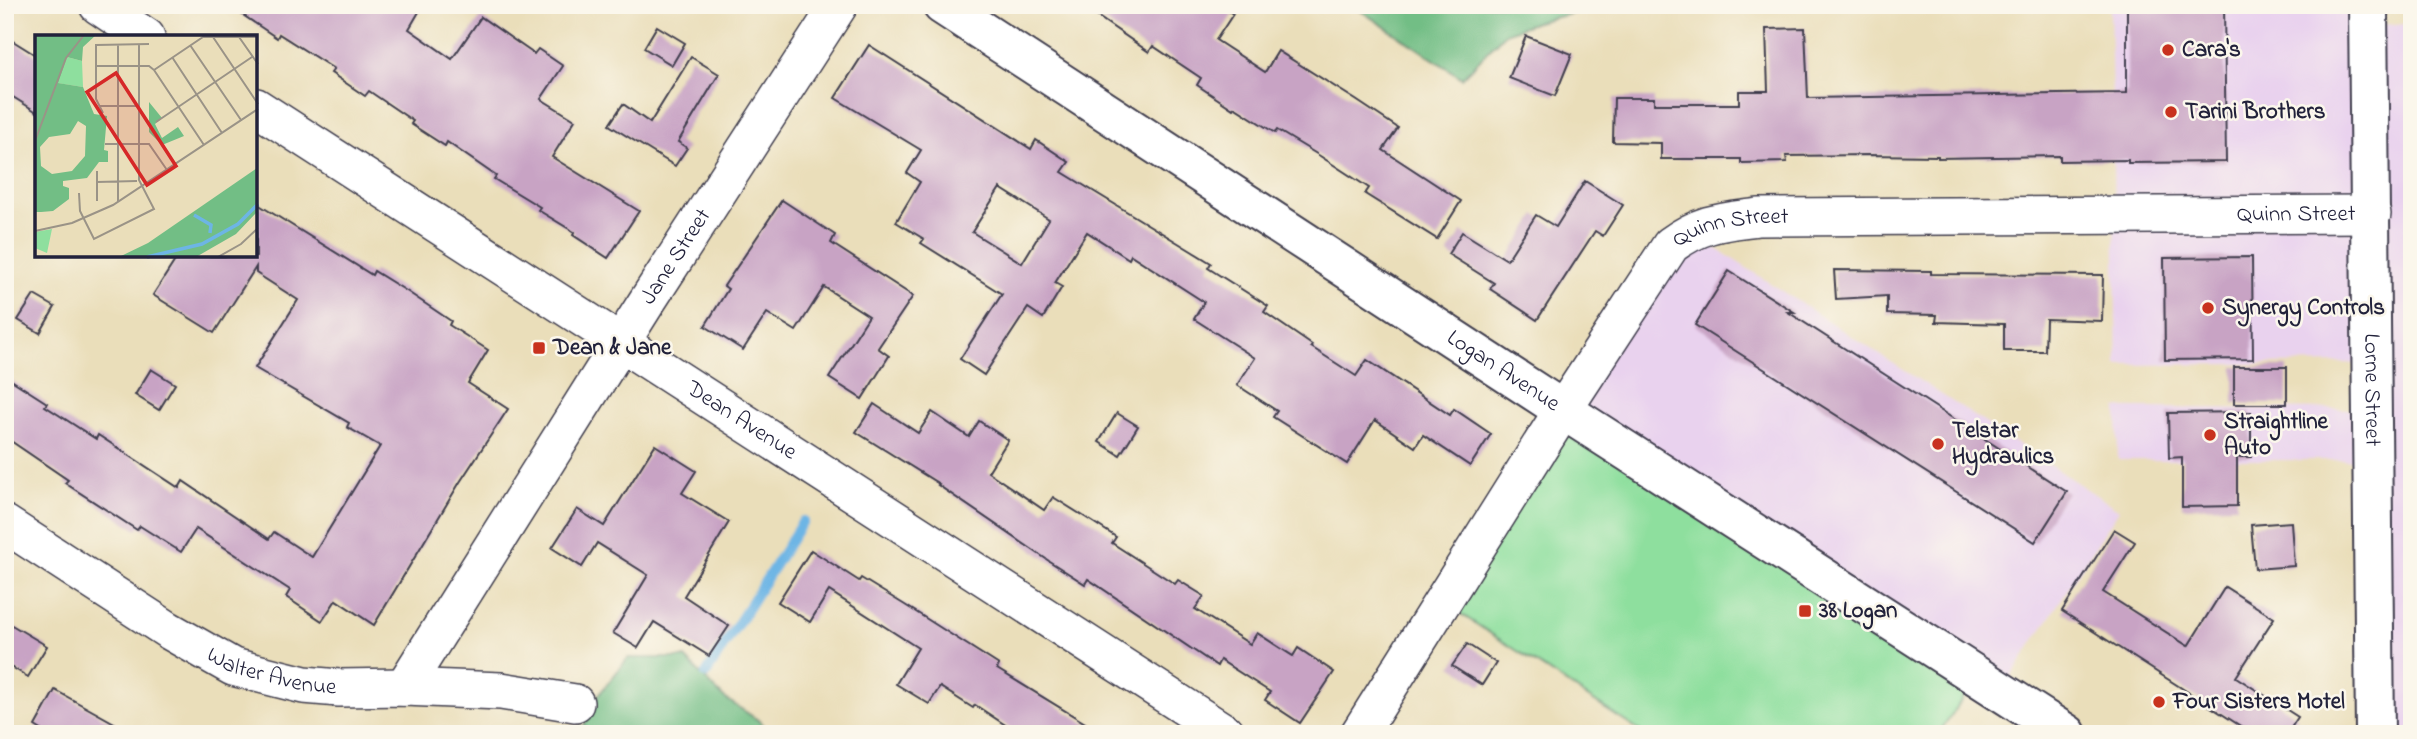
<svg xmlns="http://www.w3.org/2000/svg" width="2417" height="739" font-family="'Indie Flower',sans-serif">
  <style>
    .built { fill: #e9d2ee }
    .green { fill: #8edf9e; stroke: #58806c; stroke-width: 2 }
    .forest { fill: #72be85; stroke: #4a7060; stroke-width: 2 }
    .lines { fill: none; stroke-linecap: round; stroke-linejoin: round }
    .stream { stroke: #6db5e5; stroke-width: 10 }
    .building { fill: #c8a3c4; fill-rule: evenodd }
    .minor-casing { stroke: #403e4e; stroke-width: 40 }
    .tertiary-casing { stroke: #403e4e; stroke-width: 42 }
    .primary-casing { stroke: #403e4e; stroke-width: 42 }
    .minor { stroke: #fff; stroke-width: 37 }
    .tertiary { stroke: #fff; stroke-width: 38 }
    .primary { stroke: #fff; stroke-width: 38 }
    .poi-dot { fill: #c8321e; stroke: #fbf7ec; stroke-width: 2.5 }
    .labels { text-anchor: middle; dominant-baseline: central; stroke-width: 5; stroke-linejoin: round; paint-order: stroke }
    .poi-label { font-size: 23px; font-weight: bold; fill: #22223b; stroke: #fbf7ec; text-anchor: start }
    .street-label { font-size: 23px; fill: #22223b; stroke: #fbf7ec }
    .inset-river { fill: none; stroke: #6db5e5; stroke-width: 3.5 }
    .inset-road { fill: none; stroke: #9a9387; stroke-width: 2 }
    .view { fill: #d62828; fill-opacity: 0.15; stroke: #d62828; stroke-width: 3.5 }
    .inset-edge { fill: none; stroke: #22223b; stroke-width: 3.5 }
  </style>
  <rect width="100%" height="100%" fill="#fbf7ec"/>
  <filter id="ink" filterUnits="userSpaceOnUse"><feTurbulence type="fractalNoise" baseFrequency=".0143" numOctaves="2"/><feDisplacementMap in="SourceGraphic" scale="14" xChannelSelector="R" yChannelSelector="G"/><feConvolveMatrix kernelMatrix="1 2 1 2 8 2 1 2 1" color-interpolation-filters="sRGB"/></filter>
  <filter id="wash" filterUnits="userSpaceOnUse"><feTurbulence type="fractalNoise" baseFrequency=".00686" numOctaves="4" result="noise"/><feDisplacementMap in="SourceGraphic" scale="28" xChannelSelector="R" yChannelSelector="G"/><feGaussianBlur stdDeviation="1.57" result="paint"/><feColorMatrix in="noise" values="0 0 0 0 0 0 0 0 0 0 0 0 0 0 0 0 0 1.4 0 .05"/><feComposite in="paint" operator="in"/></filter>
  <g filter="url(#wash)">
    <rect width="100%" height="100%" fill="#eadeba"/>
    <g class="built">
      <path d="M 2110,5 L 2367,5 L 2367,25 L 2412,24 L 2412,734 L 2372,734 L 2371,460 L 2118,460 L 2117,408 L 2370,409 L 2369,363 L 2117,365 Z"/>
      <path d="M 1688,230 L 2119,510 L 2000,694 L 1560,412 Z"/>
    </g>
    <path class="green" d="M 1560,412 L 1976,678 L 1939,734 L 1644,734 L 1441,601 Z"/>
    <g class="forest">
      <path d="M 1352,5 L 1661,5 L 1582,11 L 1536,22 L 1505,33 L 1462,78 Z"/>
      <path d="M 628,658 L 685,658 L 723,697 L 758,720 L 770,734 L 581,734 L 593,702 Z"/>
    </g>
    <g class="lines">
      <path class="stream" d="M 706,674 L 803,521"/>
    </g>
    <g id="blocks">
      <g class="building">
        <path d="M 228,5 L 423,5 L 409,29 L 452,59 L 481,17 L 534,54 L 538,49 L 563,66 L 541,99 L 575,120 L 552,157 L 639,211 L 608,258 L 573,235 L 574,232 L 538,210 L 540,207 L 494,179 L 496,176 L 447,142 L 445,146 L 411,124 L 413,121 L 369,91 L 365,96 L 331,73 L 334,69 L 279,34 L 277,38 Z"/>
        <path d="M 1081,5 L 1219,5 L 1233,14 L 1216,40 L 1265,72 L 1278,51 L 1356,100 L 1398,128 L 1383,150 L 1461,201 L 1437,239 L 1365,194 L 1369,188 L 1320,156 L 1277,130 L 1275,133 L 1234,107 L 1233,109 L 1197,85 L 1201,78 L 1153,46 L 1149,52 Z"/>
        <path d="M 2127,5 L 2224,5 L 2226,162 L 2128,163 L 2128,160 L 2060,161 L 2060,156 L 1938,158 L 1938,156 L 1867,155 L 1786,156 L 1787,162 L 1741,163 L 1741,159 L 1661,159 L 1661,143 L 1613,142 L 1614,98 L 1654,98 L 1654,104 L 1739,104 L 1739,91 L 1768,91 L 1766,29 L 1805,28 L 1808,98 L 2127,93 Z"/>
        <path d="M 657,26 L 685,43 L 672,65 L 644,48 Z"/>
        <path d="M 5,36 L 37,56 L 37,112 L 5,92 Z"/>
        <path d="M 1526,36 L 1572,54 L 1555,96 L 1509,78 Z"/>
        <path d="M 869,45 L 1031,149 L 1036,140 L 1069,162 L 1062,172 L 1211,263 L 1208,268 L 1268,306 L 1264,312 L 1312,345 L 1311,347 L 1356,376 L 1367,360 L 1450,415 L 1454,409 L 1491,434 L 1470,466 L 1423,435 L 1415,447 L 1375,420 L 1347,464 L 1273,417 L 1277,411 L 1237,385 L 1255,358 L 1194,319 L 1204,302 L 1131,255 L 1129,259 L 1087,232 L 1055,283 L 1062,287 L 1043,318 L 1028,308 L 984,375 L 960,359 L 1002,294 L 921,243 L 924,239 L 896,222 L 920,182 L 907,173 L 921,150 L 835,98 ZM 1000,188 L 1049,219 L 1022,263 L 972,232 Z"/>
        <path d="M 691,57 L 719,74 L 678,142 L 687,148 L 675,166 L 609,125 L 623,104 L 650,123 Z"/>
        <path d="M 1585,181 L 1623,205 L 1603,236 L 1595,231 L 1537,320 L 1490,289 L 1494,283 L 1448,254 L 1462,232 L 1507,260 L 1536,215 L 1556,227 Z"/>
        <path d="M 782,200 L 835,235 L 831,243 L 913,296 L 878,348 L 889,356 L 862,399 L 829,378 L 869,316 L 824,287 L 796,331 L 767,313 L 743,350 L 705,326 L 728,289 L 724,286 Z"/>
        <path d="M 256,203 L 372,275 L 374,271 L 408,292 L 451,321 L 449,325 L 488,350 L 468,383 L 508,409 L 460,482 L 374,625 L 336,600 L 322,621 L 286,597 L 290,590 L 196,529 L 181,552 L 140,526 L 137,530 L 65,483 L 68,480 L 5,437 L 5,376 L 47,403 L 45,406 L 96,439 L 98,435 L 179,488 L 183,481 L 269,539 L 274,532 L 312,557 L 380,446 L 347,427 L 349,423 L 255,368 L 298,300 L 256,273 L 256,267 L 214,333 L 153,295 L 178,256 L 256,256 Z"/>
        <path d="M 2252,257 L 2253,359 L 2165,360 L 2164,258 Z"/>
        <path d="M 1834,270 L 1931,271 L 1931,274 L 2103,275 L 2102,321 L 2046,319 L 2045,351 L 2004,351 L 2004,324 L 1936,322 L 1937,315 L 1887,314 L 1887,296 L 1836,299 Z"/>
        <path d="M 1729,271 L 1794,312 L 1788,312 L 2067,492 L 2035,542 L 1695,325 Z"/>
        <path d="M 34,295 L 55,307 L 40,333 L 18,320 Z"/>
        <rect x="2234" y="367" width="53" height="37"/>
        <path d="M 151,369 L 175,384 L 159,410 L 135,395 Z"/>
        <path d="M 874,404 L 918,433 L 932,412 L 969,437 L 979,421 L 1008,440 L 988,472 L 1044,510 L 1053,497 L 1088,519 L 1116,537 L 1112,543 L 1175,584 L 1178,580 L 1204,596 L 1195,609 L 1250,644 L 1257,633 L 1293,656 L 1298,648 L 1334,672 L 1300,723 L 1265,700 L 1270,692 L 1220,660 L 1217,666 L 1088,579 L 1085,584 L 1049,561 L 938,485 L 939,484 L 856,432 Z"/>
        <path d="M 2251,412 L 2251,457 L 2237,457 L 2237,506 L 2182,507 L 2182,457 L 2169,458 L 2168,413 Z"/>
        <path d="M 1117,413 L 1138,426 L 1120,455 L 1099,442 Z"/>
        <path d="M 655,445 L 696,471 L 682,493 L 729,522 L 684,596 L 729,626 L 709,656 L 654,622 L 638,648 L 613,633 L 648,575 L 597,543 L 582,567 L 552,548 L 577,509 L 604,526 Z"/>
        <path d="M 2291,522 L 2294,566 L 2255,569 L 2251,525 Z"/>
        <path d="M 2114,529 L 2135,542 L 2103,592 L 2188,646 L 2225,587 L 2274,618 L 2236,677 L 2298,717 L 2287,734 L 2253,734 L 2062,611 Z"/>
        <path d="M 811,550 L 859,581 L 861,578 L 905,605 L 999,665 L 997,669 L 1103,734 L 1019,734 L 975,705 L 973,708 L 940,687 L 929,704 L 896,684 L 918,648 L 829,591 L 810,622 L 778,602 Z"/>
        <path d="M 5,621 L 47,646 L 28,677 L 5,663 Z"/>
        <path d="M 1467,644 L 1496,663 L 1482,685 L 1452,666 Z"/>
        <path d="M 55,690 L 134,734 L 48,734 L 35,726 Z"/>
      </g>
    </g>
  </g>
  <g filter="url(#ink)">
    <use href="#blocks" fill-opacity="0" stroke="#403e4e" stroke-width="2"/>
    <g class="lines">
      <defs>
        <g id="minor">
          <path d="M 98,5 L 146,37"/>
          <path id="s1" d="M 256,107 L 1227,734"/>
          <path id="s2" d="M 5,524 L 168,630 L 233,667 L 304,685 L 339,688 L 404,687 L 501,691 L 575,703"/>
          <path id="s3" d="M 404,687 L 646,303 L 839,5"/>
          <path id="s4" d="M 1359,734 L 1563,410 L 1671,245 C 1703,222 1721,222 1758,217 L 2372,214"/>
        </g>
        <g id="tertiary">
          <path id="s5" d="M 942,5 L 1563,410 L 2067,734"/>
        </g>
        <g id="primary">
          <path id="s6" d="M 2368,5 L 2375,734"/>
        </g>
      </defs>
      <use href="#minor" class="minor-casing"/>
      <use href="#tertiary" class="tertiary-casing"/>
      <use href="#primary" class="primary-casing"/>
      <use href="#minor" class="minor"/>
      <use href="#tertiary" class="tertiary"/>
      <use href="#primary" class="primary"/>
    </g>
  </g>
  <g class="poi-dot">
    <circle cx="2168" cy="50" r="7"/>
    <circle cx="2171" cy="112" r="7"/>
    <circle cx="2208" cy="308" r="7"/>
    <rect x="532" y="341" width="14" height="14" rx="3.5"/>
    <circle cx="2210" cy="435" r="7"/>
    <circle cx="1938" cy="444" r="7"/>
    <rect x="1798" y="604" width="14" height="14" rx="3.5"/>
    <circle cx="2159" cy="702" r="7"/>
  </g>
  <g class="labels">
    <g class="poi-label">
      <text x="2182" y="50">Cara's</text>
      <text x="2185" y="112">Tarini Brothers</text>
      <text x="2222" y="308">Synergy Controls</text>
      <text x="553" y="348">Dean &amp; Jane</text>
      <text x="2224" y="422">Straightline<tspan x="2224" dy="26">Auto</tspan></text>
      <text x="1952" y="431">Telstar<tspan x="1952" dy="26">Hydraulics</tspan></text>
      <text x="1819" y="611">38 Logan</text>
      <text x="2173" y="702">Four Sisters Motel</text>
    </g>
    <g class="street-label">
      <text stroke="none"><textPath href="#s4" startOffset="1211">Quinn Street</textPath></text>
      <text stroke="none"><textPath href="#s4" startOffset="644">Quinn Street</textPath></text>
      <text stroke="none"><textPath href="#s3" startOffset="509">Jane Street</textPath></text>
      <text stroke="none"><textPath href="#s5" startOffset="670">Logan Avenue</textPath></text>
      <text stroke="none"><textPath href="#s6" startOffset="385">Lorne Street</textPath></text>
      <text stroke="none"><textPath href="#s1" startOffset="578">Dean Avenue</textPath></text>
      <text stroke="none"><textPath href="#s2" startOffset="308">Walter Avenue</textPath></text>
    </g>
  </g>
  <g transform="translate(35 35)">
    <rect width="222" height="222" fill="#eadeba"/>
    <path d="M 32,22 L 47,26 L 48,52 L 22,48 ZM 17,194 L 12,218 L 0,213 L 0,197 Z" fill="#8edf9e"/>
    <path d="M 0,0 L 61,0 L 48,12 L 47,26 L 32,22 L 23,48 L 48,52 L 59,79 L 72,81 L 69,115 L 73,116 L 73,127 L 64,127 L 52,143 L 28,146 L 28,151 L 34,153 L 34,164 L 18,176 L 6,177 L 0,177 ZM 43,86 L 51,91 L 50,121 L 37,136 L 17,139 L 6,131 L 5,112 L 14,102 L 35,99 ZM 114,67 L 127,83 L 120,89 L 127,103 L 143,92 L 149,101 L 127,110 L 114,97 ZM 222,133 L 222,177 L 201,199 L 161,222 L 84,222 L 113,208 Z" fill="#72be85" fill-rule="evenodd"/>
    <path class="inset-river" d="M 159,180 L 176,190 L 175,198M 112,222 L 167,209 L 203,189 L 223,169"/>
    <path class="inset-road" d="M 178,2 L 223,69M 204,2 L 223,29M 83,9 L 83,167M 155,10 L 206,85M 137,22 L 187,98M 61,31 L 114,31 L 119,35M 119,35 L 168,2 L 223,2M 119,35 L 169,110M 64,71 L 104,71M 68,78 L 61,64 L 61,10 L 114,9M 121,87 L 217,22M 0,106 L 31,23 L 49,0M 70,109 L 114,109 L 132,135M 62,136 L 62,166M 62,147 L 102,146M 44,158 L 45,176 L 59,204 L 119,174 L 104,145 L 104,9M 0,196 L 37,188 L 78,170 L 223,74M 183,222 L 206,209 L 223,193"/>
    <path class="view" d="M 81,38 L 141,131 L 112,150 L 52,57 Z"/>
    <rect width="222" height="222" class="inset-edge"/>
  </g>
  <rect width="2417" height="739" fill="none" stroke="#fbf7ec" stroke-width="28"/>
</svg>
